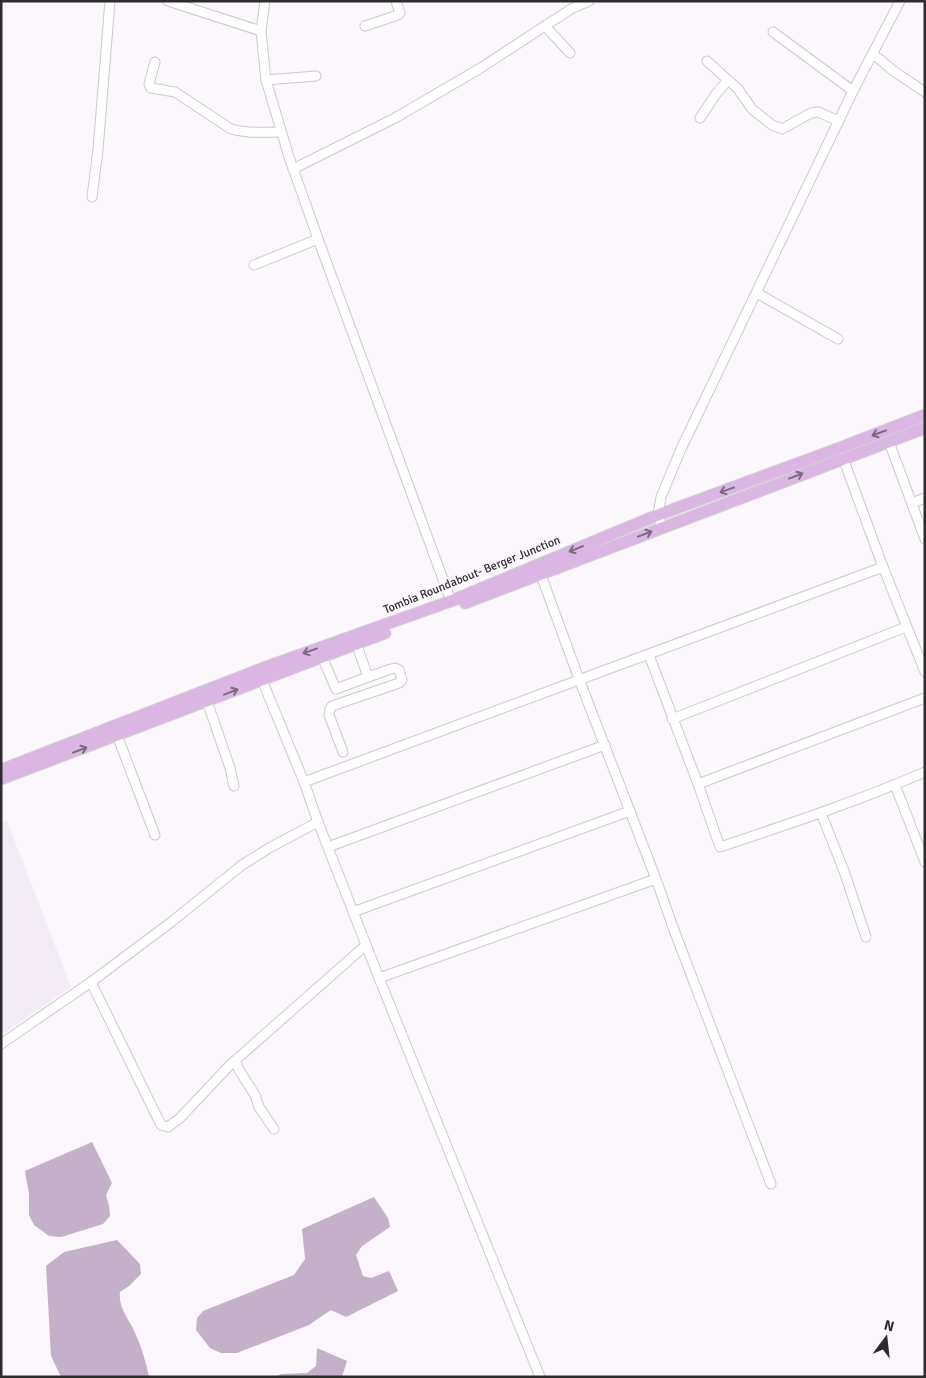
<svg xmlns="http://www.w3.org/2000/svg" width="926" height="1378" font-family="Signika,sans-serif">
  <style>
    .built { fill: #f3ebf6 }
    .forest { fill: #c5b0ca }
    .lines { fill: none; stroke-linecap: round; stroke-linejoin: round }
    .minor-casing { stroke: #cdc9ce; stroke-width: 11 }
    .major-casing { stroke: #d5d5d5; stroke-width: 13 }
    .minor { stroke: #fff; stroke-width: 9 }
    .major { stroke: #dab6e2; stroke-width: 11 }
    .oneway { stroke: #7b6a7e }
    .labels { text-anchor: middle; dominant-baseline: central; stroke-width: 4.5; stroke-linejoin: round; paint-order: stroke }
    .street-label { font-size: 12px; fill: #2d2c2d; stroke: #fbf7fc }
  </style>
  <rect width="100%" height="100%" fill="#fbf7fc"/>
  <path class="built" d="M 7,821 L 71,987 L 1,1035 L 1,823 Z"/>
  <g class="forest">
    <path d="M 92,1142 L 112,1183 L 106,1195 L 109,1206 L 110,1216 L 103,1224 L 61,1237 L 49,1236 L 34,1225 L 29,1215 L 29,1194 L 25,1171 Z"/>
    <path d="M 374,1197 L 388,1218 L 390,1227 L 362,1246 L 356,1255 L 363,1276 L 371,1278 L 389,1271 L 398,1291 L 346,1317 L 331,1310 L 309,1325 L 237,1353 L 221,1353 L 210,1348 L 196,1330 L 197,1318 L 203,1311 L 294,1275 L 305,1259 L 302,1229 Z"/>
    <path d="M 117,1240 L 140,1264 L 141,1274 L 129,1286 L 120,1292 C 118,1309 130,1320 136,1335 C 142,1348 146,1363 149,1377 L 61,1377 L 51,1356 L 46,1266 L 64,1252 Z"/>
    <path d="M 317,1348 L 347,1361 L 342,1377 L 275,1377 L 281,1374 L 307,1373 L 316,1366 Z"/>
  </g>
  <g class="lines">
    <defs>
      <g id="minor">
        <path d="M 168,1 L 261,31"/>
        <path d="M 265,1 L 261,31 L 266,80 L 289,157 L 322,250 L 451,601"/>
        <path d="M 365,26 L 398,15 L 400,13 L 396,1"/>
        <path d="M 545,26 L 570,53"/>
        <path d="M 773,32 L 853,91"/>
        <path d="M 873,54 L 895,72 L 925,92"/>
        <path d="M 707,61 L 728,80"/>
        <path d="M 155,62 L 149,84 L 151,88 L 175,92 L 231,129 C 248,134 264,132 281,132"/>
        <path d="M 266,80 L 316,76"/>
        <path d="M 700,118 L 716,94 L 728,80 L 738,89 L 752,109 L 772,125 L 782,129 L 811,113 L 818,112 L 839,121"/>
        <path d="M 293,169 L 395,118 L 479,69 L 571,9 L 589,1"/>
        <path d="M 92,197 L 98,150 L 110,1"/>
        <path d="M 254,265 L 318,239"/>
        <path d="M 757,293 L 838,339"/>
        <path d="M 889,442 L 925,539"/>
        <path d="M 843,458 L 883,567 L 925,672"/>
        <path d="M 912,503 L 925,498"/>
        <path d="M 662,527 L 658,515 L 661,497 L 681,449 L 853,91 L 900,1"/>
        <path d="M 541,575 L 579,679 L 656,879 L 674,930 L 771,1184"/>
        <path d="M 649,655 L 698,784 L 720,847 C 789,824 858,801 925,772"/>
        <path d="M 322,657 L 336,689 L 368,677 L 356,643"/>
        <path d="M 260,675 L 304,782 L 318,822 L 379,978 L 540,1377"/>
        <path d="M 207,701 L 230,768 L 234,786"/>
        <path d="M 672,719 L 906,627"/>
        <path d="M 117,735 L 155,835"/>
        <path d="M 343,752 L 329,715 L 330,709 L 332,706 L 399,683 L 402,680 L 399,670 L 395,668 L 391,669 L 368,677"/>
        <path d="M 304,782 C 497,710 690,639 883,567"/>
        <path d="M 698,784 L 925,698"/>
        <path d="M 895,785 L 925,862"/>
        <path d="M 821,813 L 844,871 L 866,937"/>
        <path d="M 328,847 L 605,745"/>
        <path d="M 353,912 L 630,811"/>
        <path d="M 379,978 L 656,879"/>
        <path d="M 91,982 L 161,1125 L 168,1127 L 180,1118 L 230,1065 L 366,945"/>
        <path d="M 1,1044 L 91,982 L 170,923 L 242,865 L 269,848 L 318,822"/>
        <path d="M 235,1061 L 239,1070 L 255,1095 L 259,1107 L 274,1129"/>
      </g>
      <g id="major">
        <path d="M 465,603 L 925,428"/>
        <path d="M 1,770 L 266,667 L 451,601 L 658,515 L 837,449 L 925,415"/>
        <path d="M 1,779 L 385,633"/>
      </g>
    </defs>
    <use href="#minor" class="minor-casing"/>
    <use href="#major" class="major-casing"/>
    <use href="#minor" class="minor"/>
    <use href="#major" class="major"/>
  </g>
  <defs><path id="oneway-shaft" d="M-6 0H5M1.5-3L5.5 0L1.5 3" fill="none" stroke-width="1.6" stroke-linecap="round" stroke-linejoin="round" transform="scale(1.25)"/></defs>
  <g class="oneway">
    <use href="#oneway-shaft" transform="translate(879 433) rotate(159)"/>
    <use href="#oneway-shaft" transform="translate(796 476) rotate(-21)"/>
    <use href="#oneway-shaft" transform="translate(727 490) rotate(160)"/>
    <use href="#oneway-shaft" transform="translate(645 534) rotate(-21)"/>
    <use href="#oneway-shaft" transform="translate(576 549) rotate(158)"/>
    <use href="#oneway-shaft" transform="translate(310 651) rotate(160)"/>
    <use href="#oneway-shaft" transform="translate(231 692) rotate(-21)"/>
    <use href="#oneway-shaft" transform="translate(80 750) rotate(-21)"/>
  </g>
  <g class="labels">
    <g class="street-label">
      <text transform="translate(472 575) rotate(-22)">Tombia Roundabout- Berger Junction</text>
    </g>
  </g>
  <rect width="926" height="1378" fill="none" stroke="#2d2c2d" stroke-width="5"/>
  <g transform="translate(886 1338) rotate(15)" stroke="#fbf7fc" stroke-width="4" paint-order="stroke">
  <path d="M0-4L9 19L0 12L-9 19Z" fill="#2d2c2d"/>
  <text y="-8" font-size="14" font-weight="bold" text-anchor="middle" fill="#2d2c2d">N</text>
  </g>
</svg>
